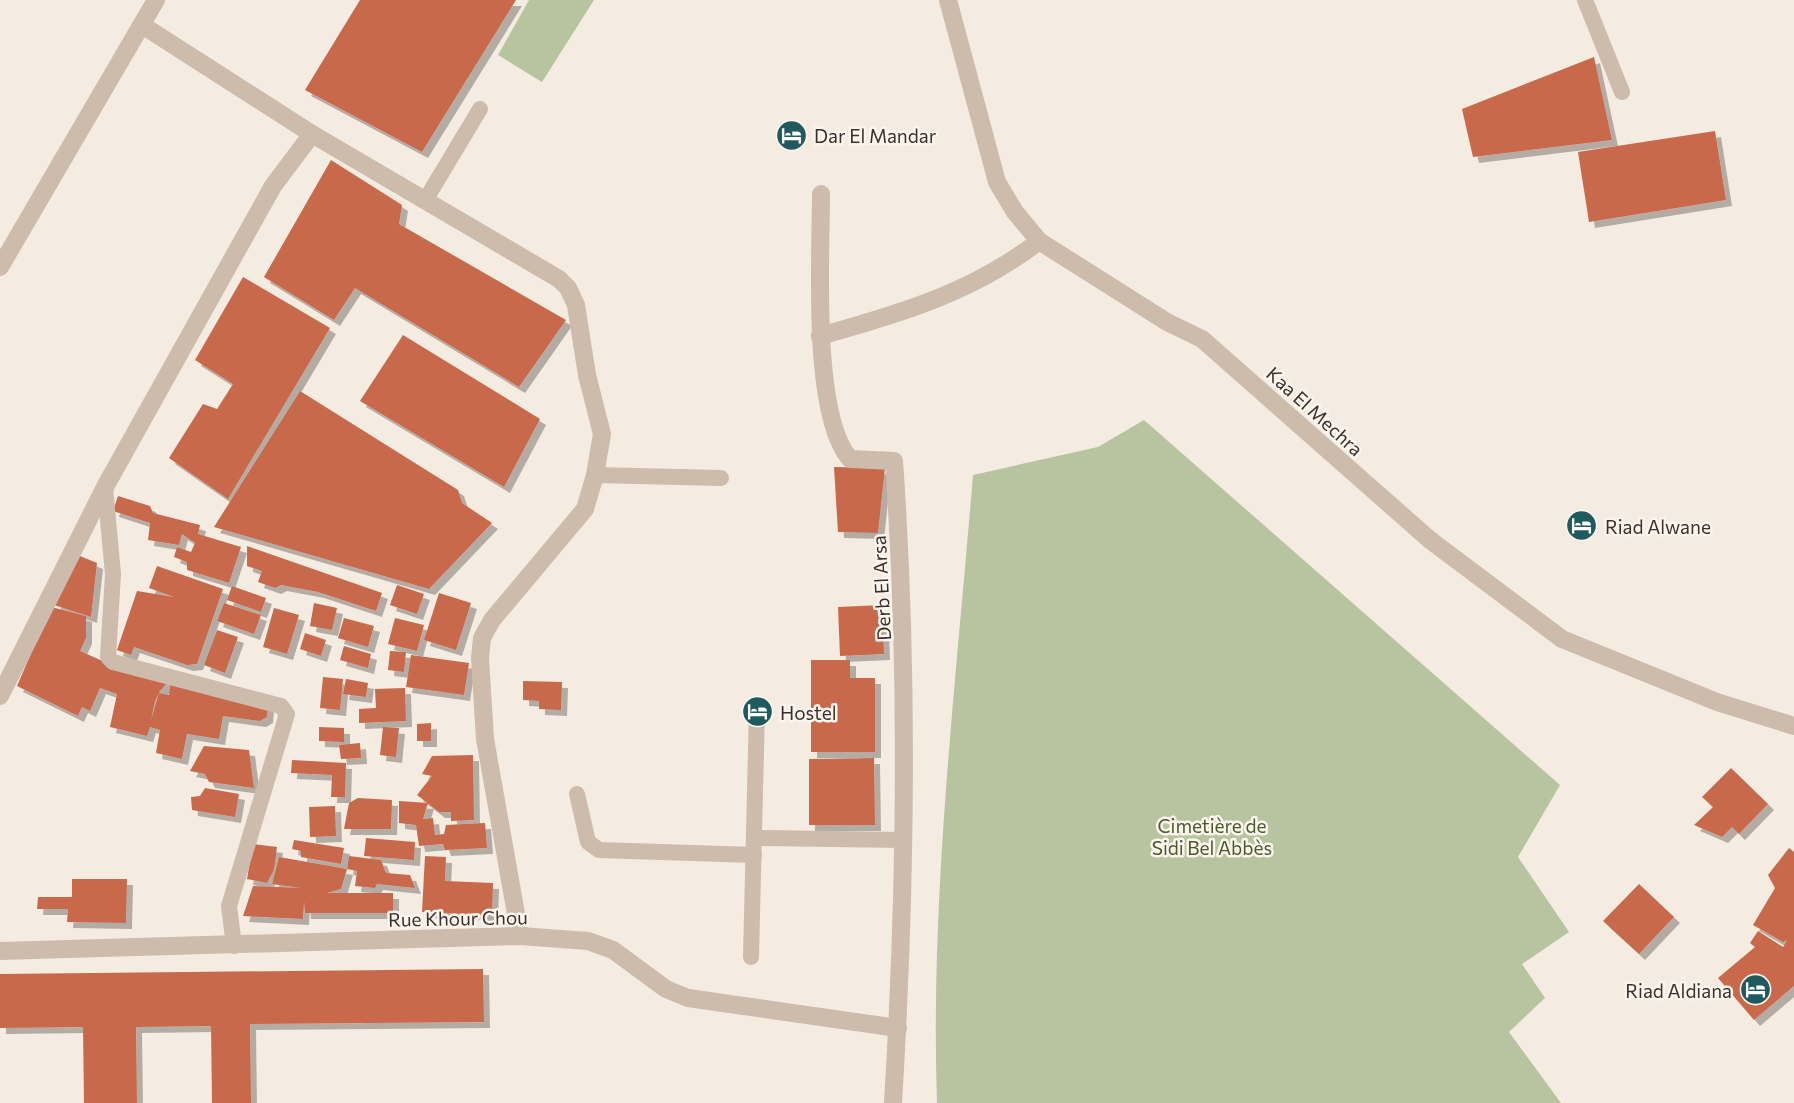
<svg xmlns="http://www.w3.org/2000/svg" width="1794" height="1103" font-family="Commissioner,sans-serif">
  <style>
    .green { fill: #b8c4a0 }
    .building { fill: #c8694b; filter: url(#shadow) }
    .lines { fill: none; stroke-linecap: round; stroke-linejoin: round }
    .service { stroke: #cdbbac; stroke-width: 16 }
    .minor { stroke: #cdbbac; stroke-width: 18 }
    .labels { text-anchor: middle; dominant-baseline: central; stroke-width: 5; stroke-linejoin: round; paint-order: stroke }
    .poi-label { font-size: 19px; fill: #3b302b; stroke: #fbf5ee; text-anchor: start }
    .street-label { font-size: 19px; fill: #3b302b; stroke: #fbf5ee }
    .park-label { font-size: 19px; fill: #4a5a2e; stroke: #fbf5ee }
  </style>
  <defs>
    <filter id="shadow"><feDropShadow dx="6" dy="6" stdDeviation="0" flood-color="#0004"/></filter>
  </defs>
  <rect width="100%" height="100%" fill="#f4ebe1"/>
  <g class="green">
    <path d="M 529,0 L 594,0 L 542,82 L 498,55 Z"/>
    <path d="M 1144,420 L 1560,785 L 1518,857 L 1569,932 L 1522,964 L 1545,998 L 1509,1032 L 1561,1103 L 937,1103 C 930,894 956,684 973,475 L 1098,447 Z"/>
  </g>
  <g class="building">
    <path d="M 360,0 L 516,0 L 422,152 L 305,90 Z"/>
    <path d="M 1594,57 L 1612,140 L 1473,157 L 1462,109 Z"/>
    <path d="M 1715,131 L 1726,200 L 1589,222 L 1578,152 Z"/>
    <path d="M 331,160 L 402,205 L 399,224 L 566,320 L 519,387 L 355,288 L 334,320 L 264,277 Z"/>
    <path d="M 243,277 L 330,328 L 228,499 L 169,458 L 203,404 L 217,409 L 233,384 L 195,360 Z"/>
    <path d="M 403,335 L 540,419 L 504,487 L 360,401 Z"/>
    <path d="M 300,391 L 458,490 L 462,503 L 492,523 L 429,589 L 214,527 Z"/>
    <path d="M 834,467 L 885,468 L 878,533 L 838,532 Z"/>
    <path d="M 118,496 L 150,506 L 153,513 L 200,525 L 198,534 L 241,547 L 229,583 L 187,570 L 187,562 L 174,557 L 177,547 L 191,552 L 195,543 L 182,534 L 179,545 L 148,540 L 150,523 L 113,511 Z"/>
    <path d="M 247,546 L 382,593 L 376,611 L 318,592 L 281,585 L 275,588 L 258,582 L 262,571 L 247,566 Z"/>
    <path d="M 75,554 L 97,563 L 91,617 L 54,605 Z"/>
    <path d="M 157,566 L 223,589 L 197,664 L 187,665 L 134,647 L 131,655 L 117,650 L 137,591 L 174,597 L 149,588 Z"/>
    <path d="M 397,585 L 424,594 L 417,614 L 390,605 Z"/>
    <path d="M 232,586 L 266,598 L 261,612 L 227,600 Z"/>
    <path d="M 439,593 L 471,603 L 456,650 L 424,640 Z"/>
    <path d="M 224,603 L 261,615 L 254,634 L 217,621 Z"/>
    <path d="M 314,603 L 337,608 L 332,630 L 310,626 Z"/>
    <path d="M 882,605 L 884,654 L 840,656 L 838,607 Z"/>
    <path d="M 51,607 L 86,616 L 86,638 L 80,651 L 123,670 L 170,680 L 160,691 L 155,701 L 151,720 L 159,693 L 169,695 L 170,685 L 268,705 L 267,717 L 260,721 L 223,716 L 219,739 L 187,734 L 182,759 L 156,753 L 160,730 L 150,727 L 147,736 L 110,727 L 117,694 L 100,688 L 90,711 L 82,707 L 78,716 L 17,686 Z"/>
    <path d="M 274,608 L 299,615 L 287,654 L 263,647 Z"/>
    <path d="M 344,618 L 374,626 L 368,647 L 338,638 Z"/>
    <path d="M 395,618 L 424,625 L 417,651 L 388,644 Z"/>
    <path d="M 217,630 L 238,637 L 225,673 L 204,665 Z"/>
    <path d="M 305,633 L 326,640 L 321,656 L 300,649 Z"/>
    <path d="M 344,646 L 371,654 L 368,668 L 340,660 Z"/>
    <path d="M 390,651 L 406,652 L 404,672 L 388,670 Z"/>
    <path d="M 411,655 L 469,663 L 464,695 L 406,687 Z"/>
    <path d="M 811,660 L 850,660 L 850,678 L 875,678 L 875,752 L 811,752 Z"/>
    <path d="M 323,677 L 343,679 L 340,710 L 320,708 Z"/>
    <path d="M 346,679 L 368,683 L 366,697 L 343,694 Z"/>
    <path d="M 523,681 L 562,682 L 561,710 L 539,709 L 539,701 L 523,700 Z"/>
    <path d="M 405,688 L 406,721 L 359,723 L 359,709 L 376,708 L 375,689 Z"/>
    <path d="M 431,723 L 431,741 L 417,741 L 417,724 Z"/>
    <path d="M 319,727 L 344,728 L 344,742 L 319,741 Z"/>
    <path d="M 383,727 L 399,728 L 396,757 L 380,755 Z"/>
    <path d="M 360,743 L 361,758 L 341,759 L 339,745 Z"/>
    <path d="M 204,746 L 249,750 L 254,788 L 209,782 L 205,774 L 190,771 Z"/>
    <path d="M 473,755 L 474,820 L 451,821 L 451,812 L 439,812 L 417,795 L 432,776 L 422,774 L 432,756 Z"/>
    <path d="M 874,758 L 875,825 L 809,825 L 809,759 Z"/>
    <path d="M 292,760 L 346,763 L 345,797 L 331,797 L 332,775 L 291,773 Z"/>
    <path d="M 1731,768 L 1768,804 L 1739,834 L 1732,827 L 1722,837 L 1694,825 L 1713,807 L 1702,797 Z"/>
    <path d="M 205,788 L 239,794 L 235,817 L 192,810 L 191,797 L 200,796 Z"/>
    <path d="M 358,798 L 392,800 L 391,829 L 344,829 L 349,803 Z"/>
    <path d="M 399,801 L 428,803 L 423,819 L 433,818 L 435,835 L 444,834 L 446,825 L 485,823 L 487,848 L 445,850 L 443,844 L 419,846 L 416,825 L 399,823 Z"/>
    <path d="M 335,806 L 336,836 L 310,837 L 309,807 Z"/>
    <path d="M 366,838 L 415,842 L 414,860 L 364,856 Z"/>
    <path d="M 294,840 L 344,848 L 341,864 L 301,857 L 301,851 L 292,849 Z"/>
    <path d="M 253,844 L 277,847 L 274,870 L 267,883 L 247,879 Z"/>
    <path d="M 1789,848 L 1794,852 L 1794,986 L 1754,1020 L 1718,978 L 1755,947 L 1750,943 L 1758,931 L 1783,947 L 1787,940 L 1783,942 L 1753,925 L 1775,888 L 1768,875 Z"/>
    <path d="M 349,856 L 381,860 L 386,873 L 410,875 L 415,888 L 377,884 L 375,888 L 355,886 L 357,871 L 347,869 Z"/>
    <path d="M 425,856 L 446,857 L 445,881 L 493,883 L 492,915 L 422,912 Z"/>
    <path d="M 279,857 L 347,869 L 341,889 L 327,893 L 393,893 L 393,913 L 305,913 L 304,901 L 303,919 L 243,916 L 253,886 L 301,888 L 272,884 Z"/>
    <path d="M 72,879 L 127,879 L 126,923 L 67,922 L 68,909 L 37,909 L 38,897 L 72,897 Z"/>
    <path d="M 1639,884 L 1674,917 L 1639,954 L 1603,921 Z"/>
    <path d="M 483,969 L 484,1022 L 250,1024 L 251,1103 L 212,1103 L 211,1026 L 136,1027 L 137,1103 L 84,1103 L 83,1027 L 0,1028 L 0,974 Z"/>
  </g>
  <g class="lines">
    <g class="service">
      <path d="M 1585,0 L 1622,92"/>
      <path d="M 426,199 L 480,109"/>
      <path d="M 595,475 L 721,478"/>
      <path d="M 105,487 L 113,574 L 108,657 L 113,662 L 281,706 L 287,714 L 229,906 L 234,946"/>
      <path d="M 577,794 L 588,842 L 599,850 L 754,855"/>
      <path d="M 755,838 L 903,840"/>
      <path d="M 751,957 L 757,709"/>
    </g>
    <g class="minor">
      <path d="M 948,0 L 997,182 L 1015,212 L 1039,241 L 1167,322 L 1202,339 L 1430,540 L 1562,639 L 1717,702 L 1794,726"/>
      <path d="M 142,25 L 312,134"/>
      <path d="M 821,194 C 821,255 811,415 850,459 L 894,461 C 909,675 906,889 893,1103"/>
      <path d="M 0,267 L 156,0"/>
      <path d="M 820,336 C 899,314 974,292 1039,241"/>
      <path d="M 0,696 L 105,487 L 273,186 L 312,134 L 559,279 L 568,288 L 576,305 L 587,375 L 602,434 L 595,475 L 585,509 L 492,620 L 482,638 L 480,658 L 485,739 L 520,936"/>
      <path d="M 0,951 L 520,936 L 588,941 L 613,950 L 666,989 L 688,998 L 898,1028"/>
    </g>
  </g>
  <defs>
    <symbol id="hotel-disc" viewBox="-11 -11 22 22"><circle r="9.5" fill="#1f5a5e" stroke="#fbf5ee"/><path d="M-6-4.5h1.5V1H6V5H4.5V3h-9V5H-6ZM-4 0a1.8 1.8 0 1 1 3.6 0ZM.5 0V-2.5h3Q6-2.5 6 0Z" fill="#fff"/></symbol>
  </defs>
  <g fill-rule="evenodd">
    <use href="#hotel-disc" x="774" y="118" width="35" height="35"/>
    <use href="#hotel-disc" x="1564" y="508" width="35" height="35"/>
    <use href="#hotel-disc" x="740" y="694" width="35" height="35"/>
    <use href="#hotel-disc" x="1738" y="972" width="35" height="35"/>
  </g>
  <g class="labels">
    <g class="poi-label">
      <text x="814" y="135">Dar El Mandar</text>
      <text x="1605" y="526">Riad Alwane</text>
      <text x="780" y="712">Hostel</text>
      <text x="1732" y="990" text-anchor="end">Riad Aldiana</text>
    </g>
    <g class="street-label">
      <text transform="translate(1315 411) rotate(42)">Kaa El Mechra</text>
      <text transform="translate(881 588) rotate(-93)">Derb El Arsa</text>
      <text transform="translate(458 918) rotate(-1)">Rue Khour Chou</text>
    </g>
    <g class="park-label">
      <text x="1212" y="825">Cimetière de<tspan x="1212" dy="22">Sidi Bel Abbès</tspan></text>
    </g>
  </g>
</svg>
